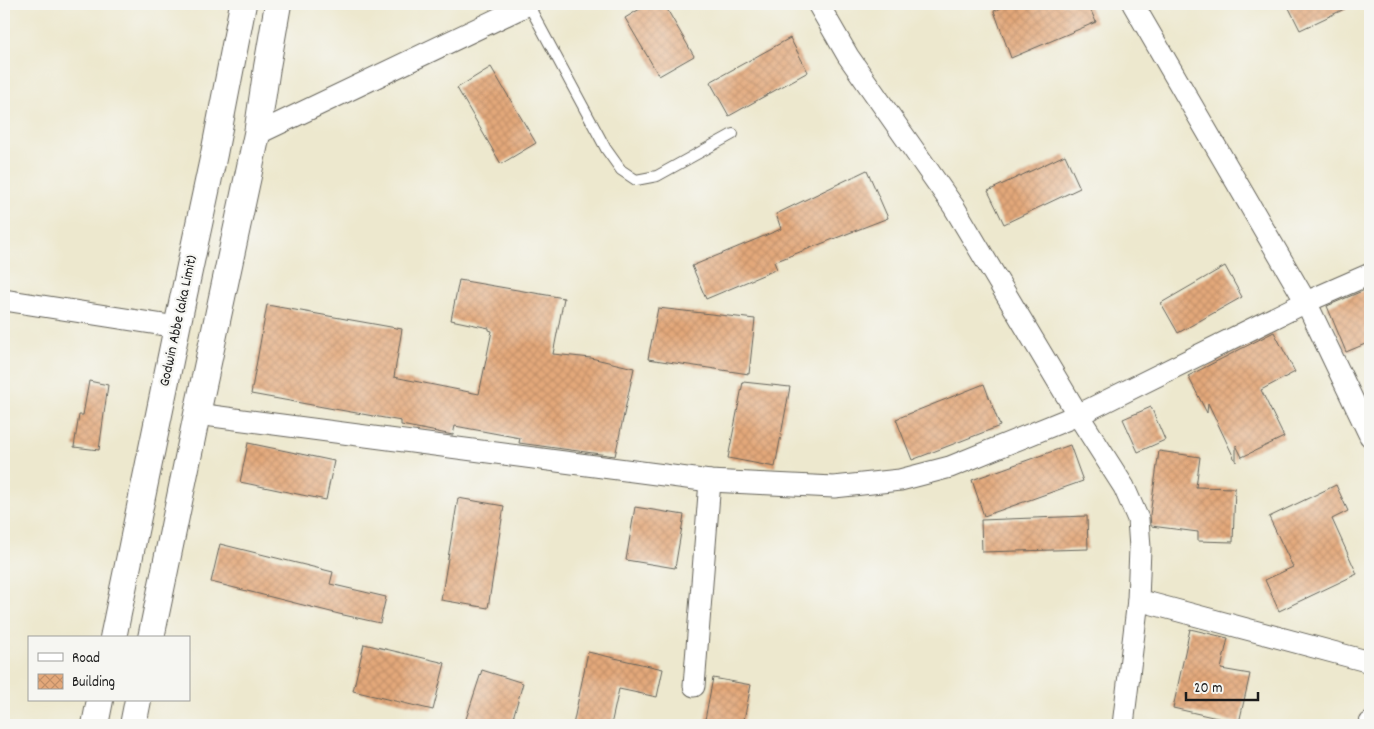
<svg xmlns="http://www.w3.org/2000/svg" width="1374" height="729" font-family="Dekko,sans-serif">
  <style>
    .building { fill: url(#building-cross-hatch) }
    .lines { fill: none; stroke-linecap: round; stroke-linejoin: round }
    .service-casing { stroke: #65635a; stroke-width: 12 }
    .minor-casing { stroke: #65635a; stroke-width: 23 }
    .tertiary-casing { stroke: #65635a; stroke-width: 28 }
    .service { stroke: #fff; stroke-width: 10 }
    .minor { stroke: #fff; stroke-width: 21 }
    .tertiary { stroke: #fff; stroke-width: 26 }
    .labels { text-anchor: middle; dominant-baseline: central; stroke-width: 4.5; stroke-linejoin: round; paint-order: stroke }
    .street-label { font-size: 15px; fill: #1c1c1c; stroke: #f6f6f2 }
  </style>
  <defs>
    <pattern id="building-cross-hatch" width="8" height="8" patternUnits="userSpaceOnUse" patternTransform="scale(1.25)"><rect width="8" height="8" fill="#e3a87a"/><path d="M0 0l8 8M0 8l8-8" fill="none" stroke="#c29069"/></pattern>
  </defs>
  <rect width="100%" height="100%" fill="#f6f6f2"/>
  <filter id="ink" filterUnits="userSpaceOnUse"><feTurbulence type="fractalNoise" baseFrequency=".02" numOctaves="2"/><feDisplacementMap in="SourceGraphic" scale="10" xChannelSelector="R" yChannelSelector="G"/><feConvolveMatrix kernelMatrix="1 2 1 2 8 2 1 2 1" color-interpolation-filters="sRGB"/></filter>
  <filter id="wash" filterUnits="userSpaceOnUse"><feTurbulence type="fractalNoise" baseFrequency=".0096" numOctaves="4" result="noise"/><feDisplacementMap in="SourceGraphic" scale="20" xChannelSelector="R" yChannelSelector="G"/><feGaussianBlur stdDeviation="1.12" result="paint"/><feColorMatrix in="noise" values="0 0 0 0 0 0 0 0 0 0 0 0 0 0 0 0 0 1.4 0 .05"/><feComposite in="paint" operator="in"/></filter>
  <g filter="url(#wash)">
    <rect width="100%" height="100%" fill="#ede8ce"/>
    <g id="blocks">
      <g class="building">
        <path d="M 648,4 L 664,4 L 694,56 L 659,76 L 625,18 Z"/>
        <path d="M 1010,4 L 1088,4 L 1096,22 L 1011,58 L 994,11 Z"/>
        <path d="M 1287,4 L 1355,4 L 1300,30 Z"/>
        <path d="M 790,38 L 808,72 L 729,116 L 710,82 Z"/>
        <path d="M 491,67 L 536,143 L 501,164 L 457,88 Z"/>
        <path d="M 1065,155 L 1080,188 L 1004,224 L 988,191 Z"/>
        <path d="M 867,170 L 888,218 L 774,262 L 777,269 L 706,299 L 692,266 L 781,229 L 776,214 Z"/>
        <path d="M 1225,266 L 1242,297 L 1178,333 L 1161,303 Z"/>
        <path d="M 459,280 L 564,298 L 553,354 L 591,358 L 634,368 L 615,456 L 519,443 L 520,438 L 455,426 L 453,435 L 401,425 L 401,421 L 251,394 L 267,305 L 402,329 L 394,377 L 479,394 L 492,331 L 489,330 L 489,328 L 451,320 Z"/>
        <path d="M 1367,289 L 1370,297 L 1370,342 L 1346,352 L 1327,306 Z"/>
        <path d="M 658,308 L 755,319 L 749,374 L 648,359 Z"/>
        <path d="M 1274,332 L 1295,372 L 1261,390 L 1284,437 L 1242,457 L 1236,445 L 1236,462 L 1208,403 L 1207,413 L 1188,376 Z"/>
        <path d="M 89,381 L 108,385 L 99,450 L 74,447 L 79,415 L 83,415 Z"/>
        <path d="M 743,382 L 790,387 L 775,467 L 728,458 Z"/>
        <path d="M 984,384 L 1000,426 L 912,460 L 896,419 Z"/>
        <path d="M 1151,407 L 1165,440 L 1138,452 L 1123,419 Z"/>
        <path d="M 248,443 L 334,461 L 326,500 L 240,482 Z"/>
        <path d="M 1070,445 L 1083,481 L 984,516 L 972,480 Z"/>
        <path d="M 1159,451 L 1200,457 L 1196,487 L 1235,488 L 1233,542 L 1198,541 L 1198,532 L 1151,526 L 1150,515 Z"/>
        <path d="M 1336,485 L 1348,511 L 1332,519 L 1357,574 L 1279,611 L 1265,580 L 1293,567 L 1269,517 Z"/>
        <path d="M 458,498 L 504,506 L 488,608 L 441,600 Z"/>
        <path d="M 635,507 L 684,515 L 675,568 L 626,560 Z"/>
        <path d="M 1087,516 L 1088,549 L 982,552 L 981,520 Z"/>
        <path d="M 220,544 L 333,572 L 330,584 L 386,597 L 380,623 L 339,614 L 211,582 Z"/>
        <path d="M 1190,629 L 1228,638 L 1221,669 L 1250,674 L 1239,723 L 1173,708 Z"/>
        <path d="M 364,644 L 445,663 L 433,710 L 353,691 Z"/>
        <path d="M 588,652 L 663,669 L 657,697 L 619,689 L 611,725 L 573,725 Z"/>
        <path d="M 482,670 L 523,683 L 511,725 L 464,725 Z"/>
        <path d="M 713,678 L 751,685 L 743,725 L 704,725 Z"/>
      </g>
    </g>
  </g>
  <g filter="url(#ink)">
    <use href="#blocks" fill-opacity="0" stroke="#65635a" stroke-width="1"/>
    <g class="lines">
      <defs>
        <path id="service" d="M 528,4 L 606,149 L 621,170 L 636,180 L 657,176 L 733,134"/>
        <g id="minor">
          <path d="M 818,4 L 848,56 L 954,207 L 1078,415 L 1124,487 L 1138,519 L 1140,548 L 1138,600 L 1123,725"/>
          <path d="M 1133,4 L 1306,302 L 1370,436"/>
          <path d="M 257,134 L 529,4"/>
          <path d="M 4,300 L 177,327"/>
          <path d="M 197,414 L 710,481 L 834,487 L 900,480 L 950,467 L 1078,415 L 1306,302 L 1370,274"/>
          <path d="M 1138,600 L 1370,662"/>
          <path d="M 694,686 L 710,481"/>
          <path d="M 1370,725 L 1370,723"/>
        </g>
        <g id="tertiary">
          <path d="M 113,638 L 177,327 L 214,154 L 243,4"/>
          <path d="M 151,638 L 197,414 L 257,134 L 267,67 L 278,4"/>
          <path d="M 95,725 L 100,700"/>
          <path d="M 133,725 L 138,700"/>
        </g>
      </defs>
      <use href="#service" class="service-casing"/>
      <use href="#minor" class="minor-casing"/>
      <use href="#tertiary" class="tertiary-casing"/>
      <use href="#service" class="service"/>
      <use href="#minor" class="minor"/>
      <use href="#tertiary" class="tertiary"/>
    </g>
  </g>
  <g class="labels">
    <g class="street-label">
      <text transform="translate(179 321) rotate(-78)">Godwin Abbe (aka Limit)</text>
    </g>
  </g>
  <rect width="1374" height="729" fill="none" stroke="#f6f6f2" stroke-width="20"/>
  <rect x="28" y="636" width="162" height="65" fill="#f6f6f2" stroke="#9f9f9c"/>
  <rect x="38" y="653" width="25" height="8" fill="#ffffff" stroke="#9f9f9c"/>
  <text x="72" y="662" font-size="15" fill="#1c1c1c">Road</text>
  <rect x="38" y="674" width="25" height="15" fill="url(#building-cross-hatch)" stroke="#9f9f9c"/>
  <text x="72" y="686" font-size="15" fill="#1c1c1c">Building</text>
  <path d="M1186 692v8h72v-8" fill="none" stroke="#1c1c1c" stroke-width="2.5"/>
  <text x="1194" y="692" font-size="15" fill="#1c1c1c" stroke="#f6f6f2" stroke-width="4" paint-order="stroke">20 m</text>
</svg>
